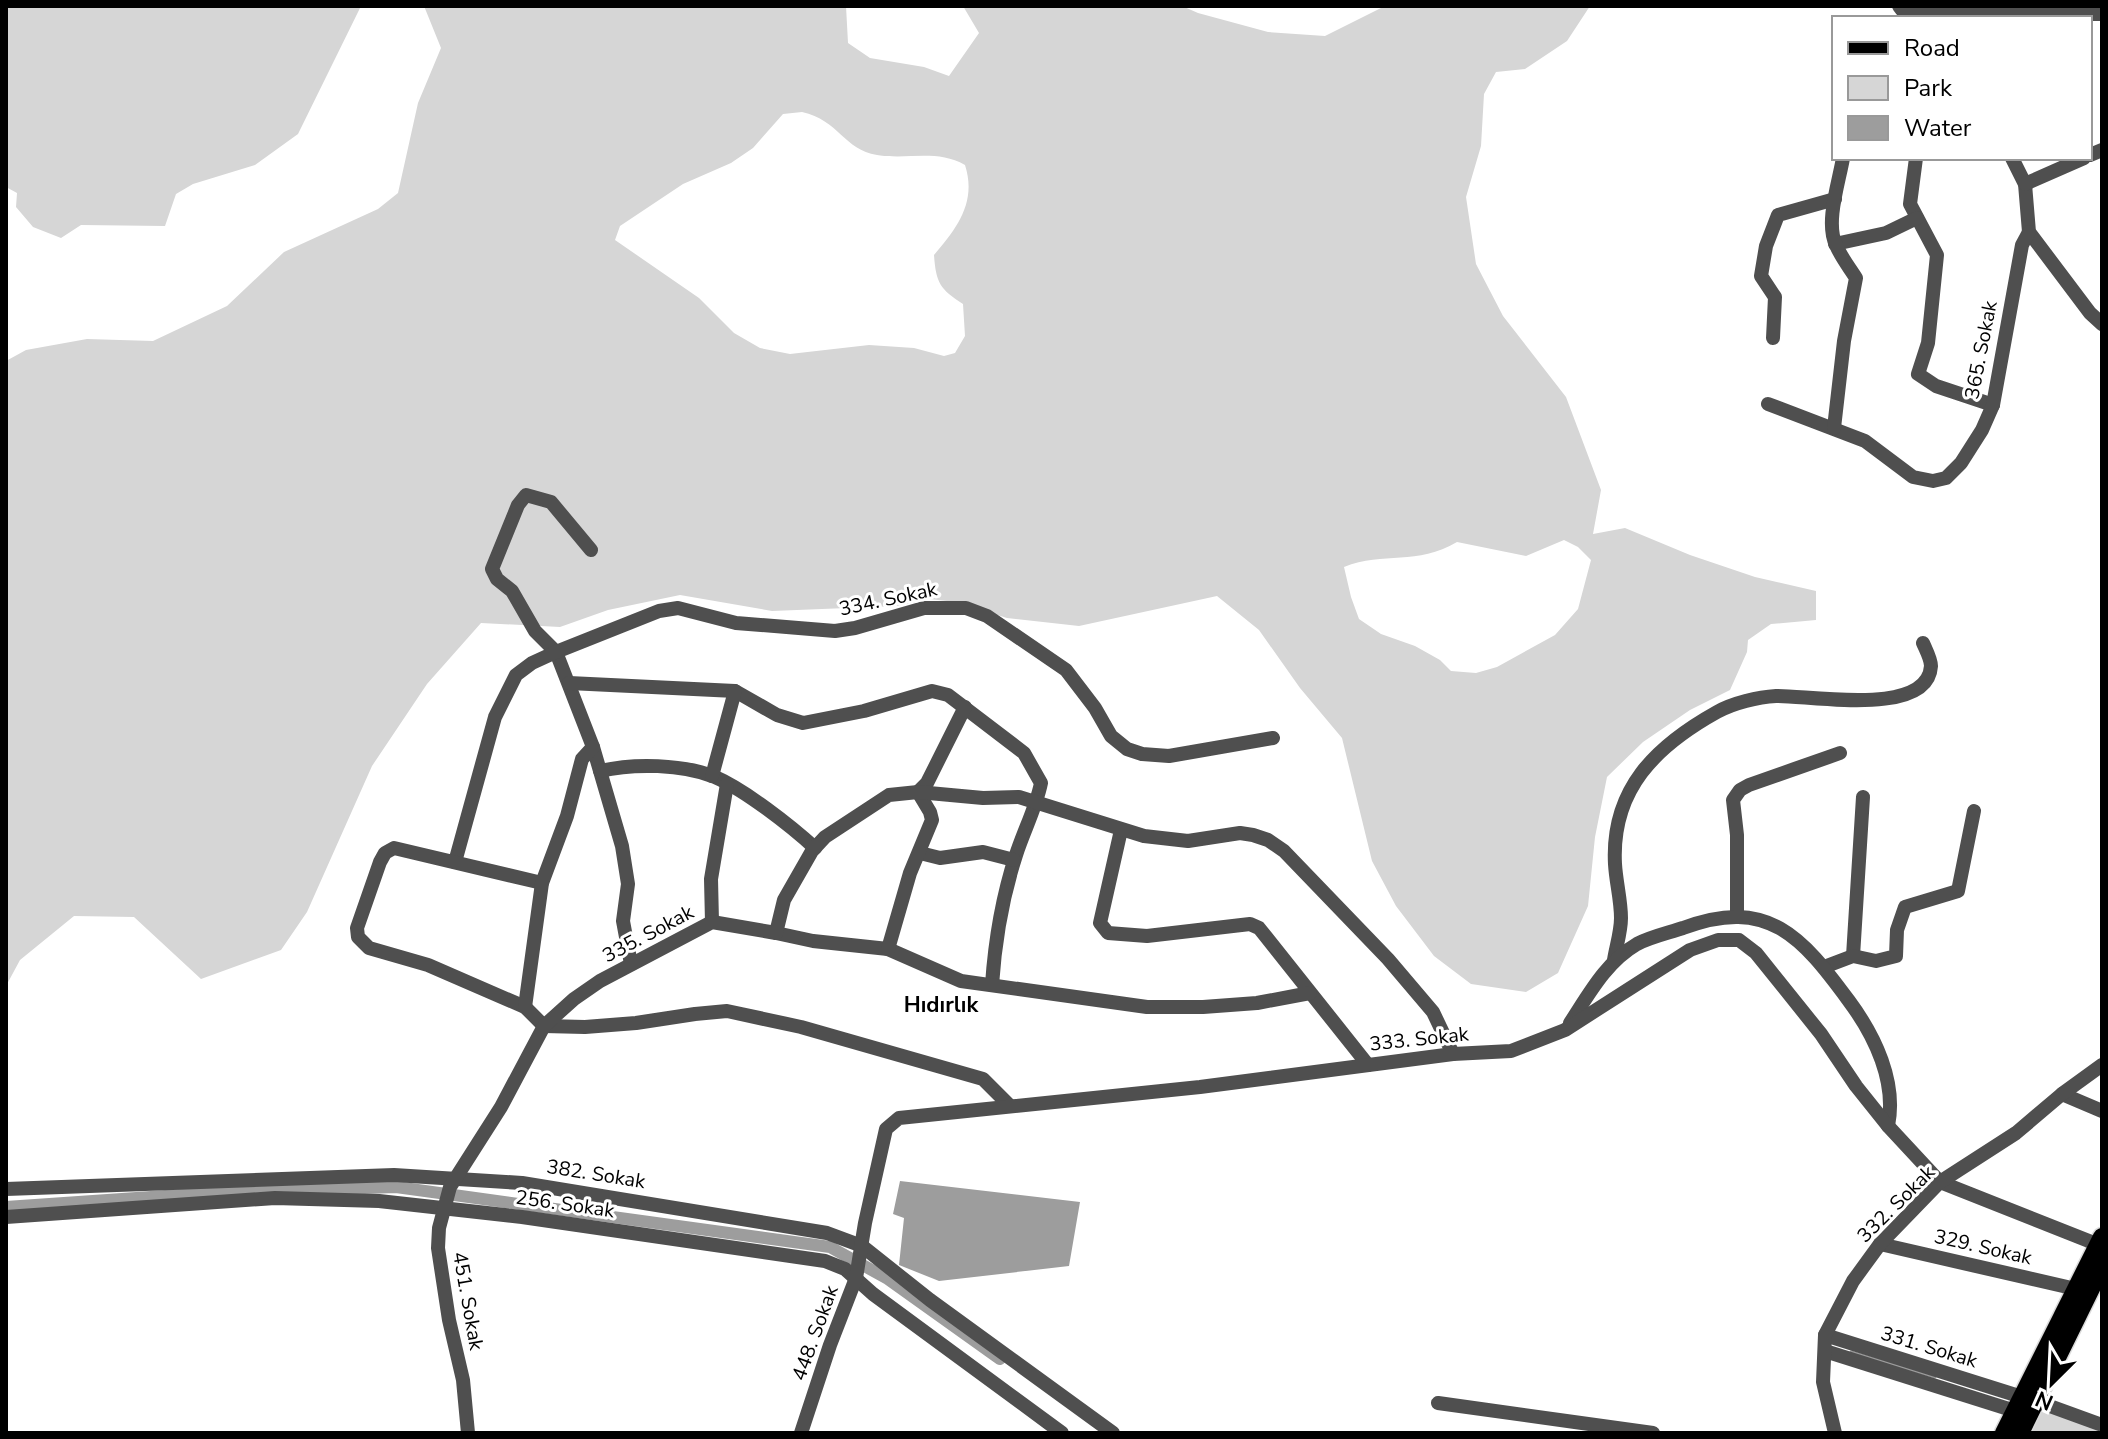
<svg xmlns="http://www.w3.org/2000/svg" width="2108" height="1439" font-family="'Nunito Sans',sans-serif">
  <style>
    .green { fill: #d6d6d6; fill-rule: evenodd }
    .water { fill: #9d9d9d }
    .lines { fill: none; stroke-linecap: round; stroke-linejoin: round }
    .stream { stroke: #9d9d9d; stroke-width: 3 }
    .canal { stroke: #9d9d9d; stroke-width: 12 }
    .major-casing { stroke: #dbdbdb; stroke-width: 21 }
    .minor { stroke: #4f4f4f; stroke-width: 14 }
    .major { stroke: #000; stroke-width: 18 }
    .labels { text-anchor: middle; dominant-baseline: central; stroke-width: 6; stroke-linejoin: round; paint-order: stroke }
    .street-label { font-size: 20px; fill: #000; stroke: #fff }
    .neighbourhood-label { font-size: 22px; font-weight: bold; fill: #000; stroke: #fff }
  </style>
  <rect width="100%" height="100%" fill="#fff"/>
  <g class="green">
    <path d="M 6,6 L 361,6 L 298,134 L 255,165 L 193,184 L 176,194 L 165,226 L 81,225 L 61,238 L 33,227 L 16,207 L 17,193 L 6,187 Z"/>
    <path d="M 424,6 L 846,6 L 848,43 L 870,58 L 924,67 L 949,76 L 979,33 L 963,6 L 1182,6 L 1198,13 L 1268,32 L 1325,36 L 1385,6 L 1590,6 L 1567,41 L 1525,69 L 1496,72 L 1484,94 L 1481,146 L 1466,197 L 1476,264 L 1503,316 L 1566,397 L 1601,490 L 1593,534 L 1625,528 L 1690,555 L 1755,577 L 1816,591 L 1816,620 L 1771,624 L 1748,640 L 1747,652 L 1730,690 L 1690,710 L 1643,742 L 1607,777 L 1595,837 L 1588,906 L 1558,973 L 1526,992 L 1471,984 L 1434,956 L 1396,906 L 1372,861 L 1342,738 L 1300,688 L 1259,630 L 1217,596 L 1079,626 L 1007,618 L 956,602 L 929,599 L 897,606 L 772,611 L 680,595 L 608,610 L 560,627 L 481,623 L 427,684 L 372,766 L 307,912 L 281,950 L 201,979 L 134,917 L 74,916 L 20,960 L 6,986 L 6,361 L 26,350 L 87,339 L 153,341 L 227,306 L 284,252 L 378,209 L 398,193 L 418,103 L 441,48 ZM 802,112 C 839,120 844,150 877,155 C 908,160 937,149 965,165 C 977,202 957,228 934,255 C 936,283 940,289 963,304 L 965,336 L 955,353 L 944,356 L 914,348 L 869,345 L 790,354 L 760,348 L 734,333 L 699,298 L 615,240 L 620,226 L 683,184 L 731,163 L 753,148 L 783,114 ZM 1564,540 L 1578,547 L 1591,560 L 1578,609 L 1555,635 L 1497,667 L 1476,673 L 1451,671 L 1440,660 L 1415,646 L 1381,634 L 1359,619 L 1351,597 L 1344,567 C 1384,551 1417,566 1457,542 L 1526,556 Z"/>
    <path d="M 2042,1409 L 2102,1428 L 2102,1433 L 2028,1433 Z"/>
  </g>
  <path class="water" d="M 900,1181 L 1080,1202 L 1069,1266 L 939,1281 L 899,1265 L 904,1218 L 893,1214 Z"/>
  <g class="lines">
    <path class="stream" d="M 1851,1352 L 1935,1377"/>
    <path class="canal" d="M 6,1207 L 209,1193 L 396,1187 L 830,1247 L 888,1279 L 1000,1359"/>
    <defs>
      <g id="major">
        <path d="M 2004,1433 L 2102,1237"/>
        <path d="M 2020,1433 L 2102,1266"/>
      </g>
    </defs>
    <use href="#major" class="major-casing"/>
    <g class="minor">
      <path d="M 1899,6 L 1902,10 L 1916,14 L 2102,14"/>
      <path d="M 2090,155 L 2102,150"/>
      <path d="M 1916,158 L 1910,204 L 1937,255 L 1928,343 L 1918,374 L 1936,386 L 1993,405"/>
      <path d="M 2012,158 L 2025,184 L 2029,232 L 2090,313 L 2102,324"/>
      <path d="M 2025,184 L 2084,158"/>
      <path d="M 1835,244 L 1886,233 L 1917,218"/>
      <path d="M 1773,338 L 1775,297 L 1761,276 L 1766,246 L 1778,215 L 1835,199"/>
      <path d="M 1768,404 L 1865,441 L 1913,477 L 1933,481 L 1946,478 L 1961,463 L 1982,430 L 1993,405 L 2022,245 L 2029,232"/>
      <path d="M 1834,428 L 1844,341 L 1856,278 C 1849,267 1841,257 1836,245 C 1825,223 1839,182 1843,158"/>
      <path d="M 591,550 L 551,502 L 526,495 L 518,505 L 492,569 L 497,579 L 512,591 L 535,631 L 556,652 L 593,747 L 622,846 L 628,884 L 623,921 L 631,964"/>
      <path d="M 569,683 L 735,691 L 777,715 L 803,723 L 864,711 L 932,691 L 948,695 L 1024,753 L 1041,783 C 1036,808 1024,830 1016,855 C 1002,898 995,940 992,985"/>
      <path d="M 600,771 C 634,763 682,764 715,777 C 745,790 791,826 815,848"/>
      <path d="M 712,776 L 735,691"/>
      <path d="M 1121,830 L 1100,923 L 1108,933 L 1147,936 L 1250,924 L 1259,928 L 1368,1065"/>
      <path d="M 920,853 L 940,858 L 983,852 L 1014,860"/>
      <path d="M 455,862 L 495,717 L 516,675 L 532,663 L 556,652 L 659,611 L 678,608 L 736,623 L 835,631 L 855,628 L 924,608 L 966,608 L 987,616 L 1066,670 L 1095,708 L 1111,736 L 1127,749 L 1142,754 L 1169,756 L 1273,738"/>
      <path d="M 542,883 L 394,848 L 385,853 L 380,862 L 357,928 L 358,937 L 369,948 L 428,965 L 525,1007 L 544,1026 L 585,1027 L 636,1023 L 695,1014 L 727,1011 L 801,1027 L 983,1079 L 1010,1106"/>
      <path d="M 1737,915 L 1737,835 L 1733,800 L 1740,790 L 1749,785 L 1840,753"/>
      <path d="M 712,922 L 711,879 L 727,784"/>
      <path d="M 776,933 L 813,941 L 888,949 L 961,981 L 1147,1007 L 1203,1007 L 1257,1003 L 1310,993"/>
      <path d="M 888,949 L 910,873 L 932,820 L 930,812 L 918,792 L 927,783 L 965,707"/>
      <path d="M 1853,956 L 1863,797"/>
      <path d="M 1614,960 C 1616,947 1621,932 1621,918 C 1621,900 1616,882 1615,864 C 1611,789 1656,746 1717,712 C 1733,703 1758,697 1776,696 C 1808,695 1928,718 1931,666 C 1931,659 1926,650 1923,643"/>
      <path d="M 1824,967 L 1853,956 L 1876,961 L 1896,956 L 1897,930 L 1905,907 L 1958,891 L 1974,811"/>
      <path d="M 525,1007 L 542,883 L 567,816 L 582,759 L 593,747"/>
      <path d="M 1570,1023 C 1589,994 1606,962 1637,944 C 1650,937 1668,933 1683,928 C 1768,896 1802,937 1849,1001 C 1875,1036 1897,1082 1888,1126"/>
      <path d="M 2062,1094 L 2102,1111"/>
      <path d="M 6,1189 L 394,1175 L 522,1183 L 827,1233 L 862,1246 L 930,1300 L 1113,1433"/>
      <path d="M 6,1217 L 275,1198 L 379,1201 L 522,1217 L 825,1261 L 845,1269 L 873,1294 L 1062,1433"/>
      <path d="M 1880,1244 L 2076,1289"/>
      <path d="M 1825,1335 L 2022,1397"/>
      <path d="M 1825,1351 L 2015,1411"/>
      <path d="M 2036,1401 L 2102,1425"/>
      <path d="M 1438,1403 L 1653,1433"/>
      <path d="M 468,1433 L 463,1380 L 449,1320 L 438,1248 L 439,1228 L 450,1187 L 501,1107 L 544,1026 L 574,999 L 600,981 L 712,922 L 776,933 L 784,900 L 812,851 L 825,837 L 889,795 L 918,792 L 983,798 L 1019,797 L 1144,836 L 1188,841 L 1240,833 L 1253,835 L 1268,840 L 1284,851 L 1388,959 L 1433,1012 L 1453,1054"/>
      <path d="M 801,1433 L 830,1345 L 856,1278 L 865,1223 L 886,1129 L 899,1118 L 1200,1087 L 1453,1054 L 1511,1051 L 1565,1030 L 1690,950 L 1718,940 L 1739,940 L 1756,953 L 1821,1034 L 1856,1086 L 1888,1126 L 1940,1182 L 2099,1245"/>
      <path d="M 1835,1433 L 1823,1382 L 1825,1335 L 1853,1281 L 1880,1244 L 1940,1182 L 2016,1133 L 2062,1094 L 2102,1065"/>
    </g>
    <use href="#major" class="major"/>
  </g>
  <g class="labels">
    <g class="street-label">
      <text transform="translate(1981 350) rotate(-79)">365. Sokak</text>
      <text transform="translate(888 599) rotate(-12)">334. Sokak</text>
      <text transform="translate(648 934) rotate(-28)">335. Sokak</text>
      <text transform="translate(1419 1039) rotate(-6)">333. Sokak</text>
      <text transform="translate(596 1174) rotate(9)">382. Sokak</text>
      <text transform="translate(565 1204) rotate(8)">256. Sokak</text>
      <text transform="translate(1896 1204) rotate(-45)">332. Sokak</text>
      <text transform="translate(1983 1247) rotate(13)">329. Sokak</text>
      <text transform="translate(468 1301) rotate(80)">451. Sokak</text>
      <text transform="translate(815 1333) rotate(-70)">448. Sokak</text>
      <text transform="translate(1929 1347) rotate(17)">331. Sokak</text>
    </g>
    <g class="neighbourhood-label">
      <text x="941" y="1005">Hıdırlık</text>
    </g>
  </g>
  <rect width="2108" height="1439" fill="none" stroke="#000000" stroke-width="16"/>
  <rect x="1832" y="16" width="260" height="144" fill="#ffffff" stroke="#999999" stroke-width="2"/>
  <rect x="1848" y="42" width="40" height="12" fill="#000000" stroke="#999999" stroke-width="2"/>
  <text x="1904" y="56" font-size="24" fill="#000000">Road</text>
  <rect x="1848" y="76" width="40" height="24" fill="#d6d6d6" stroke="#999999" stroke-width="2"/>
  <text x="1904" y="96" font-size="24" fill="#000000">Park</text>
  <rect x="1848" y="116" width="40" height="24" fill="#9d9d9d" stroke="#999999" stroke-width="2"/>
  <text x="1904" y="136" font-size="24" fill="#000000">Water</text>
  <g transform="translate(2052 1383) rotate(204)" stroke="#ffffff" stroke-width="6" paint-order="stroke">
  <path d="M0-6L14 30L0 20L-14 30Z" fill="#000000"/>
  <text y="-12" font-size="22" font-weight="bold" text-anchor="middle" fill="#000000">N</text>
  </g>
</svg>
